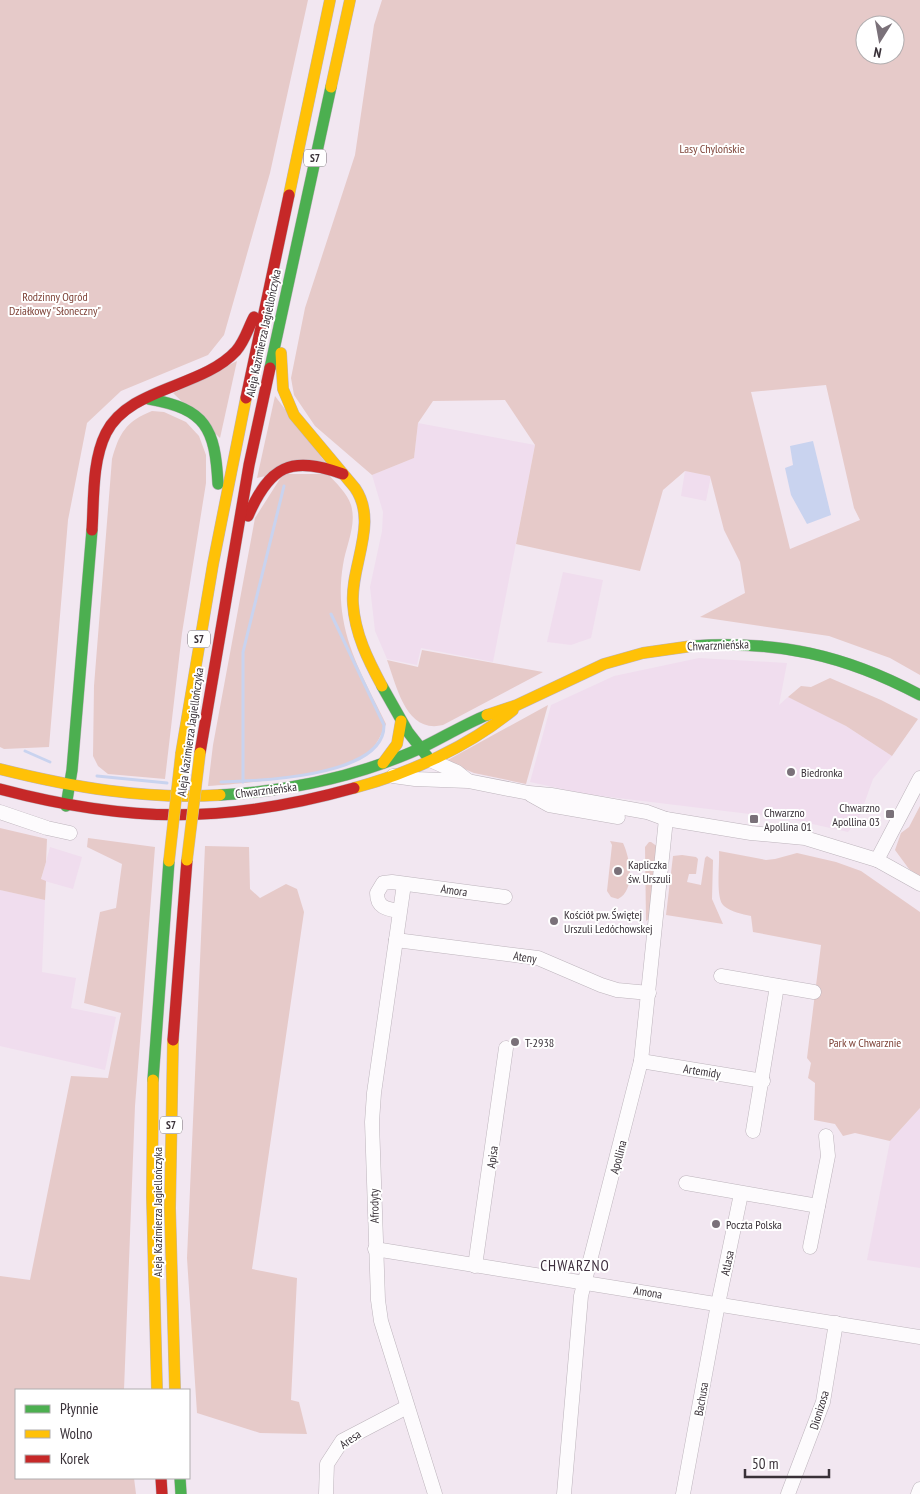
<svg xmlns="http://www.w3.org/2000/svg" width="920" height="1494" font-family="'PT Sans Narrow',sans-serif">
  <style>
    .built { fill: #f0ddee }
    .green { fill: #e6cac9; fill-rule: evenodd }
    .water { fill: #c9d3ef }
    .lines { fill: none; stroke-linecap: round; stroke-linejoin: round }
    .stream { stroke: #c9d3ef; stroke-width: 3 }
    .street-casing { stroke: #bdb4bc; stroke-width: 15 }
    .fast-casing { stroke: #bdb4bc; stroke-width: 12 }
    .slow-casing { stroke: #bdb4bc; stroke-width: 12 }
    .jam-casing { stroke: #bdb4bc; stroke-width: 12 }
    .street { stroke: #fdfbfd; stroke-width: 14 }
    .fast { stroke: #4caf50; stroke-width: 11 }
    .slow { stroke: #ffc107; stroke-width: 11 }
    .jam { stroke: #c62828; stroke-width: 11 }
    .slow-bridge-casing { stroke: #c2bac8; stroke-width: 12; stroke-linecap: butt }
    .slow-bridge { stroke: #ffc107; stroke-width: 11 }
    .poi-dot { fill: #7a7179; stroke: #fff; stroke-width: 2 }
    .labels { text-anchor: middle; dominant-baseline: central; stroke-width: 4; stroke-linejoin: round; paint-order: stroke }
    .shield { fill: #fff; stroke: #746f74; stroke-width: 1 }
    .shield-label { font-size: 11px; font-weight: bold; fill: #393138 }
    .park-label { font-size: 12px; fill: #7f4439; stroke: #fff }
    .street-label { font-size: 12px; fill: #393138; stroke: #fff }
    .poi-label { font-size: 12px; fill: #393138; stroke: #fff; text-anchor: start }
    .quarter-label { font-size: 15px; letter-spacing: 1px; fill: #3e2f3e; stroke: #fff }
  </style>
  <rect width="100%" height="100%" fill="#f2e7f1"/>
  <g class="built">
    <path d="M 418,423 L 535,445 L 493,662 L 421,648 L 417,665 L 387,659 L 375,631 L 370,587 L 382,531 L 383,512 L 372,475 L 414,458 Z"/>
    <path d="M 685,471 L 711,476 L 706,501 L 681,496 Z"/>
    <path d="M 563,572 L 603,580 L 591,638 L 571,645 L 547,642 Z"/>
    <path d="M 699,658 L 787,663 L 779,705 L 788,697 L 807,705 L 846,726 L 892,756 L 873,779 L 858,821 L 848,832 L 790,819 L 585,794 L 530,782 L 551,705 L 614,676 Z"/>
    <path d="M 50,847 L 82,857 L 73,889 L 41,880 Z"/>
    <path d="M 0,890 L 45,900 L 42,972 L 76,978 L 71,1008 L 116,1017 L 105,1070 L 0,1046 Z"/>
    <path d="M 920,1108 L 920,1268 L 867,1260 L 890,1141 Z"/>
  </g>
  <g class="green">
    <path d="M 0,0 L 308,0 L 270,173 L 224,335 L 208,355 L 121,391 L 87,423 L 68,520 L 49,747 L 4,749 L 0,747 Z"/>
    <path d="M 382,0 L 920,0 L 920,675 L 890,658 L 829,636 L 700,617 L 745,593 L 740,562 L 724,530 L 710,476 L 685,471 L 663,490 L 640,571 L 516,544 L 535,445 L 505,400 L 433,401 L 418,423 L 414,458 L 372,475 L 315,426 L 294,395 L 291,378 L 305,308 L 355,155 L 374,25 ZM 865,25 L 895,25 L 895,55 L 865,55 ZM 826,385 L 854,508 L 860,520 L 790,549 L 751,392 Z"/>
    <path d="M 237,361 L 220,438 L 173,393 Z"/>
    <path d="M 275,396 L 325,462 L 257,478 Z"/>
    <path d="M 152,411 L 164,412 L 186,422 L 199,436 L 206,455 L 206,483 L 182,633 L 165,779 L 108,774 L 98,766 L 93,756 L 94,686 L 112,459 C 119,434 126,421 152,411 Z"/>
    <path d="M 283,474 L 328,474 C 336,483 347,493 351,505 C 357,525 346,545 343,565 C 340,582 340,601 343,618 C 349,656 370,690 386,724 C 381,735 377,745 368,753 C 339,775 245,784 208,786 L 213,745 L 255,518 Z"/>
    <path d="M 422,650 L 543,672 L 443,725 C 406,734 397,687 387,660 L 418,667 Z"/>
    <path d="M 830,678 L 881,700 L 918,719 L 892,756 L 846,726 L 788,697 L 801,686 L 811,687 Z"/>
    <path d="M 548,705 L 526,784 L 474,773 L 446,761 Z"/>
    <path d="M 920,806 L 920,877 L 909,869 L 895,850 L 901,833 L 909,827 Z"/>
    <path d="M 0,828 L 47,839 L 46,862 L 41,879 L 46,881 L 45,900 L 0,890 Z"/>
    <path d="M 88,838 L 155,847 L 135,1106 L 124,1390 L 16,1390 L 16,1478 L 134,1478 L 136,1494 L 0,1494 L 0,1276 L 30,1280 L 71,1076 L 108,1078 L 121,1013 L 84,1003 L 100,912 L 116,908 L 122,864 L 87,847 Z"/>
    <path d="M 610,841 L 623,843 C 630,858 636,890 618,899 L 611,897 L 607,891 L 612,845 Z"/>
    <path d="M 649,842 L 651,842 L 658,847 L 651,918 L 646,921 L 645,847 Z"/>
    <path d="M 205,846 L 249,847 L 250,889 L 260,898 L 286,884 L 297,889 L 304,912 L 252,1269 L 297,1278 L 291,1400 L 299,1402 L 307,1434 L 260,1433 L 197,1413 L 187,1258 Z"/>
    <path d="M 719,851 L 766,860 L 775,859 L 797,853 L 836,862 L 861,871 L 920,912 L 920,1108 L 890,1141 L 855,1133 L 843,1136 L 835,1124 L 814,1120 L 815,1083 L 808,1078 L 811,1063 L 807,1058 L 821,945 L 753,932 L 751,916 C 742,914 731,912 724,906 C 715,899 720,864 719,851 Z"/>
    <path d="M 682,855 L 696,857 L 698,859 L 696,874 L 689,874 L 687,882 L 701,885 L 705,858 L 707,856 L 713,860 L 712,899 L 723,924 L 666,915 L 673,856 Z"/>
  </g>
  <path class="water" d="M 813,441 L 831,515 L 807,524 L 791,495 L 785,468 L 793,465 L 790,446 Z"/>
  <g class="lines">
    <g class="stream">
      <path d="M 25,751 L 50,762"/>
      <path d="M 97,776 L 167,783"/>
      <path d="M 221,782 C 257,781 385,777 384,725 L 331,614"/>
      <path d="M 243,782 L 243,652 L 284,486"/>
    </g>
    <defs>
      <g id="street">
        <path d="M 430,760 L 457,772 L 467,780"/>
        <path d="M 393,776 L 415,779 L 468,781 L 529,793 L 551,795 L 647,812 L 666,819 L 751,833 L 805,838 L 877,860 L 920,884"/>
        <path d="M 531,795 L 549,805 L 618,817"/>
        <path d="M 0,812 L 47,828 L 70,833"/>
        <path d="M 877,860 L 920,778"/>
        <path d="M 404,884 L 374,1093 L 372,1122 L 378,1300 L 381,1321 L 435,1494"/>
        <path d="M 399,911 C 387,909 377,908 377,893 L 383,883 L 392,882 L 505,897"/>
        <path d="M 396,940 L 538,958 L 601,985 L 617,990 L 649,993"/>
        <path d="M 721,976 L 814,992"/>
        <path d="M 641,1061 L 763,1081"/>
        <path d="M 753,1131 L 777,986"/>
        <path d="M 686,1183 L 818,1206"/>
        <path d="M 810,1247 L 828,1156 L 826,1136"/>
        <path d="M 375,1249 L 920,1337"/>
        <path d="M 475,1266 L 506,1048"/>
        <path d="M 326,1494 L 327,1464 L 342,1441 L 407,1407"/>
        <path d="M 564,1494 L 581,1296 L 641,1061 L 666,819"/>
        <path d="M 683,1494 L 718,1304 L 741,1194"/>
        <path d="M 788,1494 L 823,1402 L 836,1323"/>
        <path d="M 918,1494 L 920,1489"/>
      </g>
      <g id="fast">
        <path d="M 270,368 L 331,87"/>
        <path d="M 149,399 C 206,409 215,428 218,484"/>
        <path d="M 692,646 C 777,640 845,655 920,695"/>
        <path d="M 382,686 L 408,732 L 430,760"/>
        <path d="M 220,795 C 289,791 356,777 419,749 C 442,738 463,725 487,715"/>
        <path d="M 66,806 L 72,770 L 92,530"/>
        <path d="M 153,1080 L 169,861"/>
        <path d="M 180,1478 L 181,1494"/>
      </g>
      <g id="slow">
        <path d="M 331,87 L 350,0"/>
        <path d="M 289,195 L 330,0"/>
        <path d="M 281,353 L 283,389 L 294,415 L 355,488 C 379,523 350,566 353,604 C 355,634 368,660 382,686"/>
        <path d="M 487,715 L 517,705 L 604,664 L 643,653 L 692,646"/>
        <path d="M 181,754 L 213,564 L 246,398"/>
        <path d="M 383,763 L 397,744 L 401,721"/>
        <path d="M 0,769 C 72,787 146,800 220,795"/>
        <path d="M 354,788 C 410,773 468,747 513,710"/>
        <path d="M 173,1040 L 170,1208 L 175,1390"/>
        <path d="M 153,1080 L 152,1197 L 157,1390"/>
      </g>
      <g id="jam">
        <path d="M 246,398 L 289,195"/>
        <path d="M 248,516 C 270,466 290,455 343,474"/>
        <path d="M 92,530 C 94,499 92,461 106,433 C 129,387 202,388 236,351 C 245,341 248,328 254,317"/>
        <path d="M 200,753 L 249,465 L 270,368"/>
        <path d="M 0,789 C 128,823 226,824 354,788"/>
        <path d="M 173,1040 L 187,860"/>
        <path d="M 161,1478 L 162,1494"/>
      </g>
    </defs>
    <use href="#street" class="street-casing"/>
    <use href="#fast" class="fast-casing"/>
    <use href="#slow" class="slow-casing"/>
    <use href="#jam" class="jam-casing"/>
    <use href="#street" class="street"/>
    <use href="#fast" class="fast"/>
    <use href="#slow" class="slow"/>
    <use href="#jam" class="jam"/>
    <defs>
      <g id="slow-bridge">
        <path d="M 187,860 L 200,753"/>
        <path d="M 169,861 L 181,754"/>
      </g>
    </defs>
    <use href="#slow-bridge" class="slow-bridge-casing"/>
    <use href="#slow-bridge" class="slow-bridge"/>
  </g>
  <g class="poi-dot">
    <circle cx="791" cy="772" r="5"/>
    <rect x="885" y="809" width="10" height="10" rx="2.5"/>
    <rect x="749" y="814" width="10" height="10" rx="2.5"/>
    <circle cx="618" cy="871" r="5"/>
    <circle cx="554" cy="921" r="5"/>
    <circle cx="515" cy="1042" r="5"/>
    <circle cx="716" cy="1224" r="5"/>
  </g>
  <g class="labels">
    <g class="shield">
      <rect x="304" y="149.5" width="22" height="17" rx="4"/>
      <rect x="188" y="630.5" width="22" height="17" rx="4"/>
      <rect x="160" y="1116.5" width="22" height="17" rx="4"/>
    </g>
    <g class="shield-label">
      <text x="315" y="158">S7</text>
      <text x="199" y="639">S7</text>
      <text x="171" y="1125">S7</text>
    </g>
    <g class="park-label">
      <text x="712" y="148">Lasy Chylońskie</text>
      <text x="55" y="296">Rodzinny Ogród<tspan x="55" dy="14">Działkowy "Słoneczny"</tspan></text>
      <text x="865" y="1042">Park w Chwarznie</text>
    </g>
    <g class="street-label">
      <text transform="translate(263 333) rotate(-78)">Aleja Kazimierza Jagiellończyka</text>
      <text transform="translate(718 645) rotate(-2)">Chwarznieńska</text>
      <text transform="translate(190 732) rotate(-82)">Aleja Kazimierza Jagiellończyka</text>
      <text transform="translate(266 790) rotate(-7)">Chwarznieńska</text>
      <text transform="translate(454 890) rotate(8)">Amora</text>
      <text transform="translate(525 957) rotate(9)">Ateny</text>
      <text transform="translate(702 1071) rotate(9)">Artemidy</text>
      <text transform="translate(492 1157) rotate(-82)">Apisa</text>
      <text transform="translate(618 1157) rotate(-75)">Apollina</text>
      <text transform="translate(374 1206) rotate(-91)">Afrodyty</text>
      <text transform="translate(157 1212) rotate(-90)">Aleja Kazimierza Jagiellończyka</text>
      <text transform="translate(727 1263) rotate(-78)">Atlasa</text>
      <text transform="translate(648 1292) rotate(9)">Amona</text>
      <text transform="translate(701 1399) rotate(-80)">Bachusa</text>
      <text transform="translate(819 1410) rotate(-73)">Dionizosa</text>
      <text transform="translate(350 1439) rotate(-35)">Aresa</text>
    </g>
    <g class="poi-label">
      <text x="801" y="772">Biedronka</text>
      <text x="880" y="807" text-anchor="end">Chwarzno<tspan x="880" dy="14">Apollina 03</tspan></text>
      <text x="764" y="812">Chwarzno<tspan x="764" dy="14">Apollina 01</tspan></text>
      <text x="628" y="864">Kapliczka<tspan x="628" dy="14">św. Urszuli</tspan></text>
      <text x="564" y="914">Kościół pw. Świętej<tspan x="564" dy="14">Urszuli Ledóchowskej</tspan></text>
      <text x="525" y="1042">T-2938</text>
      <text x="726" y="1224">Poczta Polska</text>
    </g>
    <g class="quarter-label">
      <text x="575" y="1265">CHWARZNO</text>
    </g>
  </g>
  <rect x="15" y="1389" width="175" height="90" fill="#ffffff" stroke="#b0adaf"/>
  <rect x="25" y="1405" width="25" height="8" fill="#4caf50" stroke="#b0adaf"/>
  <text x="60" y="1414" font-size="15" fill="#393138">Płynnie</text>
  <rect x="25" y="1430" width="25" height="8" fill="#ffc107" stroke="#b0adaf"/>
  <text x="60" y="1439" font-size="15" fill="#393138">Wolno</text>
  <rect x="25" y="1455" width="25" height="8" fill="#c62828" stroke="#b0adaf"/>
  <text x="60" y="1464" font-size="15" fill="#393138">Korek</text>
  <g transform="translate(880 40) rotate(191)"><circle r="24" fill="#ffffff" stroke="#b0adaf"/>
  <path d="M0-4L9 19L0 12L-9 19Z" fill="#7a7179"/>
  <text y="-8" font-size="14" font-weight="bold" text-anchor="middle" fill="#393138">N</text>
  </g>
  <path d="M745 1469v8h84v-8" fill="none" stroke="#393138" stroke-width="2.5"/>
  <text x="752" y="1469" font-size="15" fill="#393138" stroke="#ffffff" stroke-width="4" paint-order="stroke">50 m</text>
</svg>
